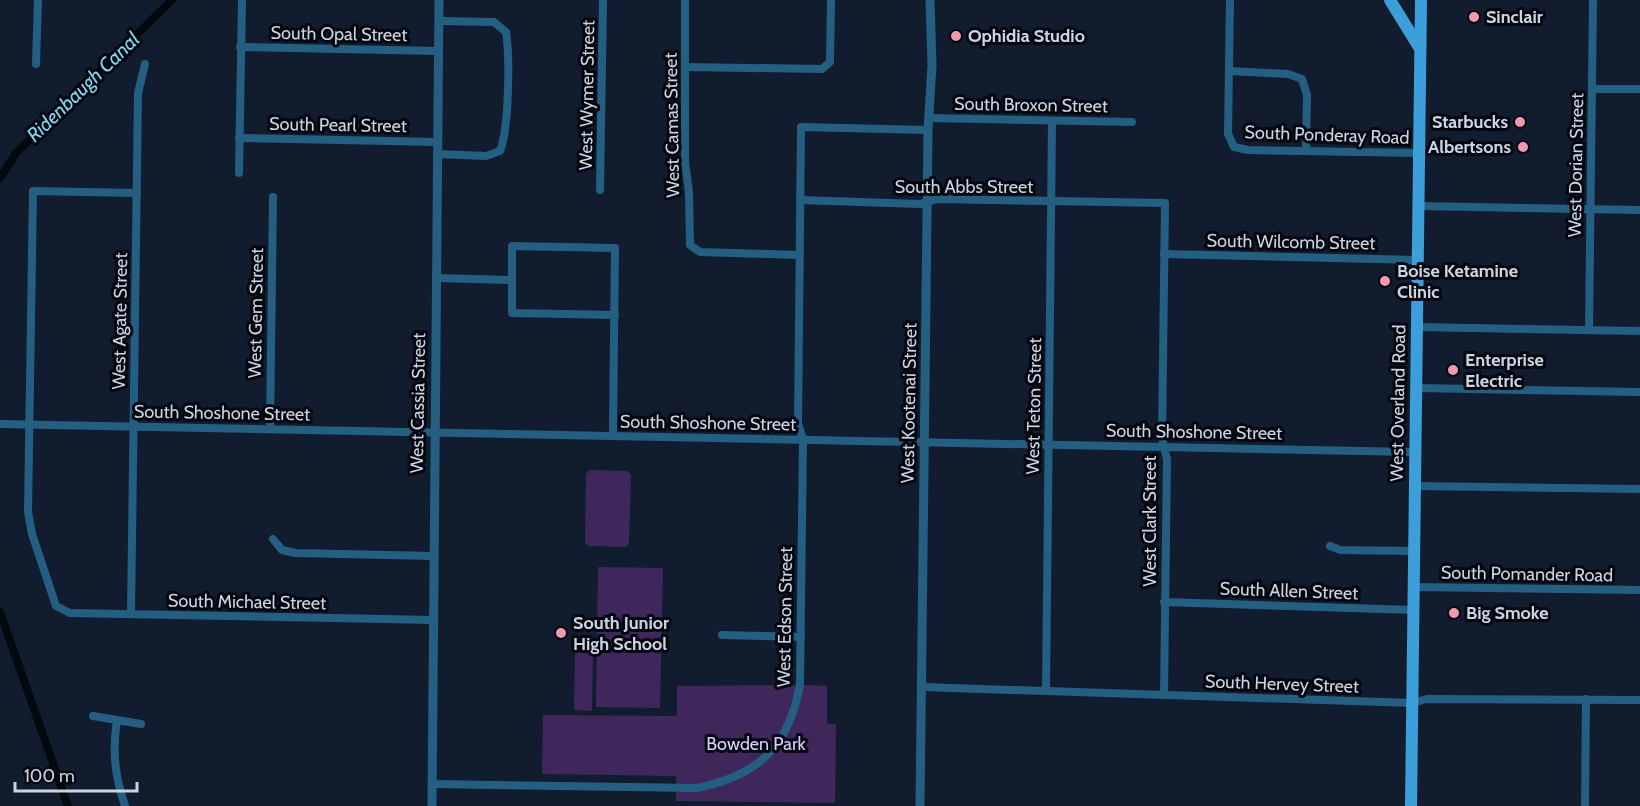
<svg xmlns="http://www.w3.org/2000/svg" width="1640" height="806" font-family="Cabin,sans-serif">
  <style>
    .green { fill: #3f275c }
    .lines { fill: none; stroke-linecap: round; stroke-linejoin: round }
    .canal { stroke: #00090e; stroke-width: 8 }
    .minor { stroke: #245f82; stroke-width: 8 }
    .tertiary { stroke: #245f82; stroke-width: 9 }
    .primary { stroke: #3c9fda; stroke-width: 12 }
    .poi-dot { fill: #f29aad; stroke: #04070f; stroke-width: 2 }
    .labels { text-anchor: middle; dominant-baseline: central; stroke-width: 6; stroke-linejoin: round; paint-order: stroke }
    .poi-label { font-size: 18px; font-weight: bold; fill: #ccd4e1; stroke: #04070f; text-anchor: start }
    .street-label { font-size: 18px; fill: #ccd4e1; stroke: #04070f }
    .park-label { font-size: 18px; fill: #ddcdf9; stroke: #04070f }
    .water-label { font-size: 20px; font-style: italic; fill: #81daf3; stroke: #04070f }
  </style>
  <rect width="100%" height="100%" fill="#111d2f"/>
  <g class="green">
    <path d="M 590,470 L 627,471 L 631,475 L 629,543 L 626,547 L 589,546 L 585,543 L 586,474 Z"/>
    <path d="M 598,567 L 663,568 L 660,708 L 596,707 Z"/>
    <path d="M 575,651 L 593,652 L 592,711 L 574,710 Z"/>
    <path d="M 805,685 L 827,686 L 827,724 L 836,724 L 835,803 L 676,801 L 676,776 L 542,774 L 543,715 L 677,716 L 677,686 Z"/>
  </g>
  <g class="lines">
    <g class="canal">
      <path d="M 0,178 L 16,153 L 172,0"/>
      <path d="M 0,612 L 68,806"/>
    </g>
    <g class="minor">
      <path d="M 685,0 L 685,162 L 689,192 L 690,245 L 700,252 L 800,255"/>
      <path d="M 1230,0 L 1228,134 L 1234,147 L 1248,150 L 1419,153"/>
      <path d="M 240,47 L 438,51"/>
      <path d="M 36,64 L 38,0"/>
      <path d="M 685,67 L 822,69 L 830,62 L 831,0"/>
      <path d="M 1229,71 L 1288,74 L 1302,79 L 1307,95 L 1306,151"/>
      <path d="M 1592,89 L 1640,89"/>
      <path d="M 929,118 L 1132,122"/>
      <path d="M 239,138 L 437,142"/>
      <path d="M 437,154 L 486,156 L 500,151 C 509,129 510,57 506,32 L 494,22 L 440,21"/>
      <path d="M 239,173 L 242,0"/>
      <path d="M 600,190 L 603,0"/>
      <path d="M 137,193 L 33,191 L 28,512 L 32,534 L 56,606 L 70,613 L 434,620"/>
      <path d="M 800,200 L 920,204 L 938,199 L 1165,203 L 1162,439 L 1167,459 L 1164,695"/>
      <path d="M 1419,206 L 1640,210"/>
      <path d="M 1164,254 L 1418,260"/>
      <path d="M 436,278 L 512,280"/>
      <path d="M 1417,327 L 1640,331"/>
      <path d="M 1589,330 L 1593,0"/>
      <path d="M 1416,388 L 1640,392"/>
      <path d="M 0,424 L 1415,452"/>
      <path d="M 270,429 L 273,197"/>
      <path d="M 613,436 L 613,429 L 615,248 L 512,246 L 512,313 L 615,315"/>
      <path d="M 1415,486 L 1640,489"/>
      <path d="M 273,539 L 282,550 L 295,553 L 434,556"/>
      <path d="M 1330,546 L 1340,550 L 1414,551"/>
      <path d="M 1414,587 L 1640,590"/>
      <path d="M 1164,602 L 1413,610"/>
      <path d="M 131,614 L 138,93 L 145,64"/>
      <path d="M 722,635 L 801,637"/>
      <path d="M 922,687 L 1412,703 L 1427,699 L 1640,700"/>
      <path d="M 1046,691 L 1052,121"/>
      <path d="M 93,716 L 141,724"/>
      <path d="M 117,720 C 112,752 115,776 125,806"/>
      <path d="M 432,784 L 697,788 C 759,775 789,747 800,684 L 803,439 L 798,424 L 801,127 L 928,130"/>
      <path d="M 1585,806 L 1586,699"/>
    </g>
    <g class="tertiary">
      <path d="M 432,806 L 439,0"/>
      <path d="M 920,806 L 928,130 L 932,65 L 930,0"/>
    </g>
    <g class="primary">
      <path d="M 1390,0 L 1419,47"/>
      <path d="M 1411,806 L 1421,0"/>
    </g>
  </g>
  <g class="poi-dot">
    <circle cx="1474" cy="17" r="6"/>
    <circle cx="956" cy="36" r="6"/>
    <circle cx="1520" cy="122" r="6"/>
    <circle cx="1523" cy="147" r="6"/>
    <circle cx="1385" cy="281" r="6"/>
    <circle cx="1453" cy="370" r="6"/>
    <circle cx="1454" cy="613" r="6"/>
    <circle cx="561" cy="633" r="6"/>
  </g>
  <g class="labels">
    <g class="poi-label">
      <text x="1486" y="17">Sinclair</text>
      <text x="968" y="36">Ophidia Studio</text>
      <text x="1508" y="122" text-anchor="end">Starbucks</text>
      <text x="1511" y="147" text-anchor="end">Albertsons</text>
      <text x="1397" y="271">Boise Ketamine<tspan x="1397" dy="21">Clinic</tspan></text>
      <text x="1465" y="360">Enterprise<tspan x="1465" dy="21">Electric</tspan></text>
      <text x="1466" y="613">Big Smoke</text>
      <text x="573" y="623">South Junior<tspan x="573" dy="21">High School</tspan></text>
    </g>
    <g class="street-label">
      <text transform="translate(339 34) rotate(1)">South Opal Street</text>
      <text transform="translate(587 95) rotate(-89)">West Wymer Street</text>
      <text transform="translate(1031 105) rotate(1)">South Broxon Street</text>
      <text transform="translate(338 125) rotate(1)">South Pearl Street</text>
      <text transform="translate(672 125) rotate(-91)">West Camas Street</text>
      <text transform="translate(1327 135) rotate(2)">South Ponderay Road</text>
      <text transform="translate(1576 165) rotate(-89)">West Dorian Street</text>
      <text x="964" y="187">South Abbs Street</text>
      <text transform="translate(1291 242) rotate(1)">South Wilcomb Street</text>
      <text transform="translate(256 313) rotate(-89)">West Gem Street</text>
      <text transform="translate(120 321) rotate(-89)">West Agate Street</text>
      <text transform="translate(418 403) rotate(-89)">West Cassia Street</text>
      <text transform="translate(909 403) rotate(-89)">West Kootenai Street</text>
      <text transform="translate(1398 403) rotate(-89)">West Overland Road</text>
      <text transform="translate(1034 406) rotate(-89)">West Teton Street</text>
      <text transform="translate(222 413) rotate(1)">South Shoshone Street</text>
      <text transform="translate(708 423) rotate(1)">South Shoshone Street</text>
      <text transform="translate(1194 432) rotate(1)">South Shoshone Street</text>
      <text transform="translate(1150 521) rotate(-90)">West Clark Street</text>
      <text transform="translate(1527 574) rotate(1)">South Pomander Road</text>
      <text transform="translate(1289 591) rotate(2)">South Allen Street</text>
      <text transform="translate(247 602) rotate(1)">South Michael Street</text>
      <text transform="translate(785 617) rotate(-89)">West Edson Street</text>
      <text transform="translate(1282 684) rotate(2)">South Hervey Street</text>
    </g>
    <g class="park-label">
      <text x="756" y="744">Bowden Park</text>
    </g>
    <g class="water-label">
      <text transform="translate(83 87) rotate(-44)">Ridenbaugh Canal</text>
    </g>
  </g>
  <path d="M15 782v9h122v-9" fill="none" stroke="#ccd4e1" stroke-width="3"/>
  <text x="24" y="782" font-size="18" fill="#ccd4e1" stroke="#04070f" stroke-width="4.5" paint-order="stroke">100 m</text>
</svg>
